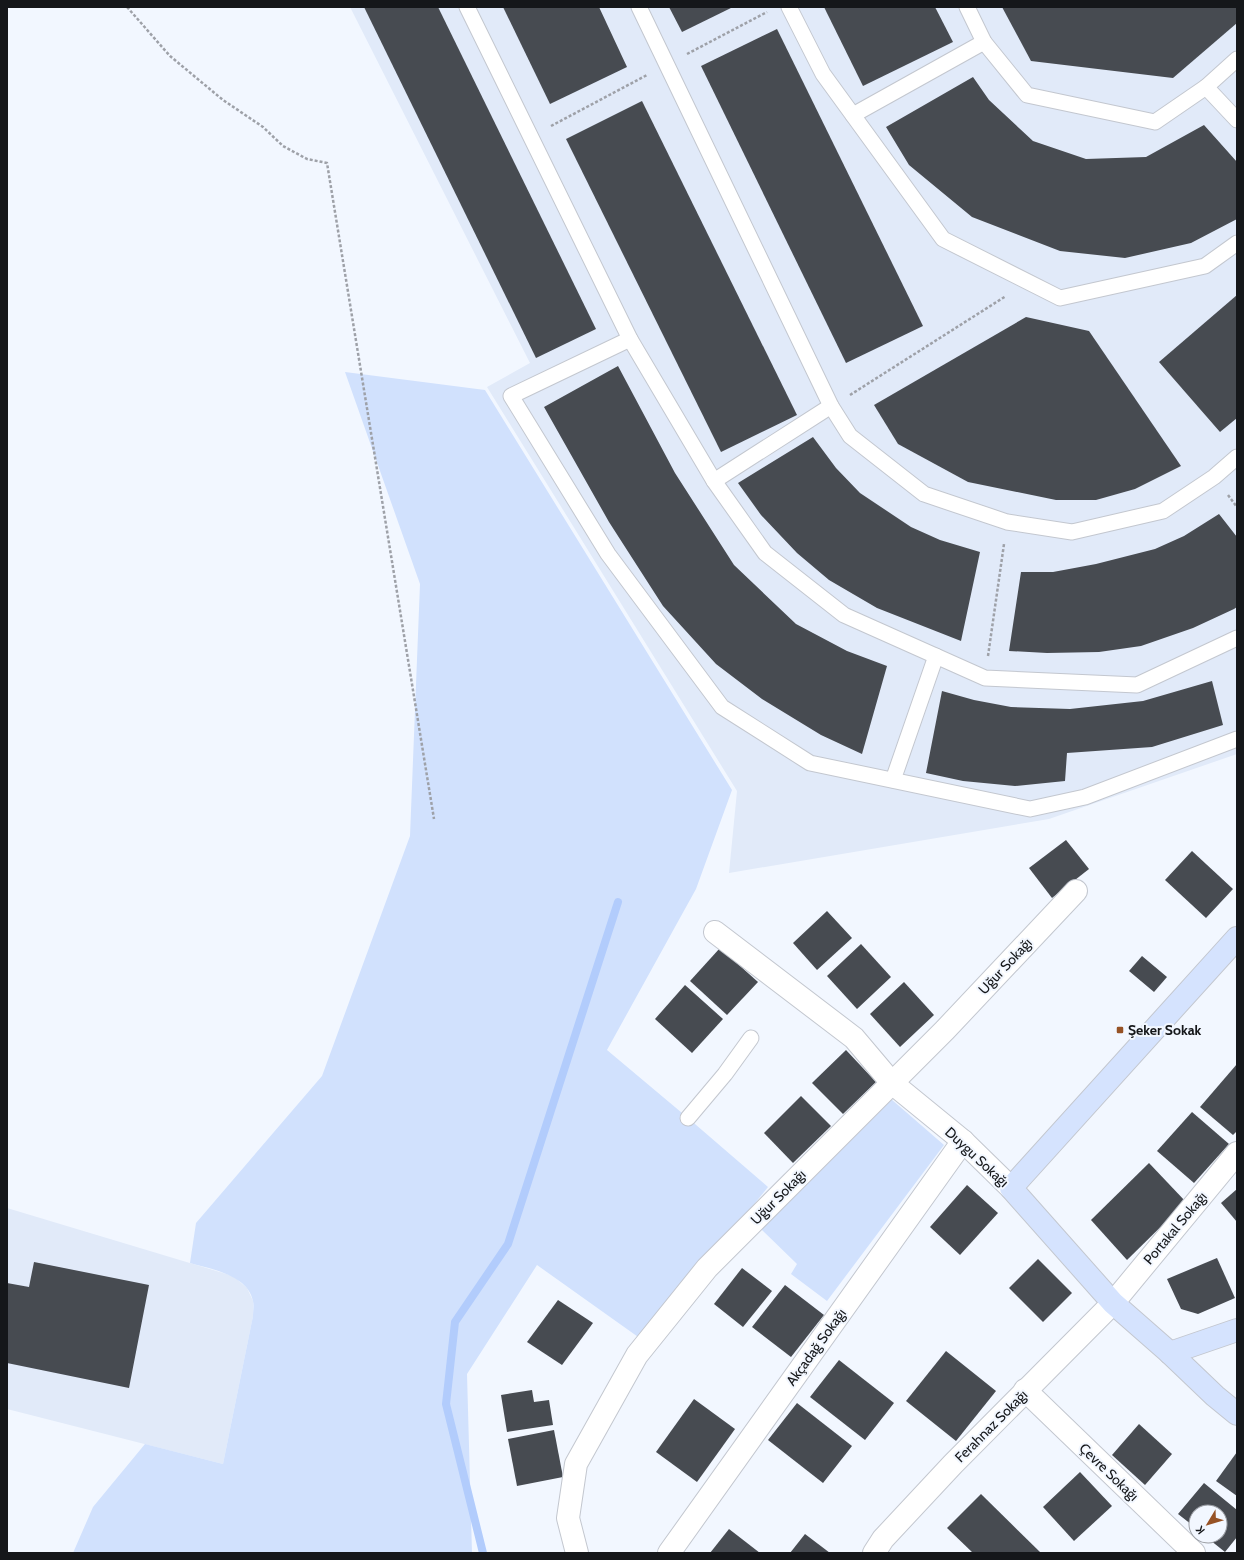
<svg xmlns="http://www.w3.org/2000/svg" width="1244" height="1560" font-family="Cabin,sans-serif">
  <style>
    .built { fill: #e1eaf9 }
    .green { fill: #d1e1fd }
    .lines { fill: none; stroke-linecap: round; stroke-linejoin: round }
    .stream { stroke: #b2ccfc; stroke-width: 8 }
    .building { fill: #474b51 }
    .lane-casing { stroke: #c3c7cf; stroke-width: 17 }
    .street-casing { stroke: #c3c7cf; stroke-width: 24 }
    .secondary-casing { stroke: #c3c7cf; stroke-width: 24 }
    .path { stroke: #9ea1a8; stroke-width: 2.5; stroke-dasharray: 3 2; stroke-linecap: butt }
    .lane { stroke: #fff; stroke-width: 15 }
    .street { stroke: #fff; stroke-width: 22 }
    .secondary { stroke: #d5e3fe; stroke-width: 22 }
    .poi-dot { fill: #965225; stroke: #f2f7ff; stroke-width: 1.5 }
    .labels { text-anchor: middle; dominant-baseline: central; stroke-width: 4; stroke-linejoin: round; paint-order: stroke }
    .street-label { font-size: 14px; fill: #15171a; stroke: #f2f7ff }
    .poi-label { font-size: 14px; font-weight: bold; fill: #15171a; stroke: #f2f7ff; text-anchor: start }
  </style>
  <rect width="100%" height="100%" fill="#f2f7ff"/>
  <g class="built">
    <path d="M 350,7 L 1237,7 L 1237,754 L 1049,819 L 729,873 L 737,791 L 487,387 L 530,363 Z"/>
    <path d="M 7,1208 L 233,1276 L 247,1288 L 253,1301 L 253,1316 L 223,1464 L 7,1409 Z"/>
  </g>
  <g class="green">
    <path d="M 345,372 L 485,390 L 732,790 L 696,889 L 607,1050 L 688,1118 L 768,1187 L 713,1255 L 648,1344 L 537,1265 L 467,1374 L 472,1553 L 73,1553 L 93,1507 L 145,1444 L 223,1464 L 253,1316 C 253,1312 254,1305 253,1301 C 248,1275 211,1269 190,1263 L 196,1223 L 322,1076 L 410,836 L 420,584 Z"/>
    <path d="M 891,1099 L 944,1145 L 827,1301 L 791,1274 L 797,1264 L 761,1229 Z"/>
  </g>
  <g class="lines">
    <path class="stream" d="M 483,1553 L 446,1404 L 455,1322 L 508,1244 L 618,902"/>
  </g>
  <g class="building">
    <path d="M 364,7 L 438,7 L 596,329 L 536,358 Z"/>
    <path d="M 503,7 L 599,7 L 627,67 L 550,104 Z"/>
    <path d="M 669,7 L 733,7 L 682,32 Z"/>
    <path d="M 824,7 L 935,7 L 953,42 L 863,86 Z"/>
    <path d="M 1002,7 L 1237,7 L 1237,23 L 1173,78 L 1031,61 Z"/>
    <path d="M 777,29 L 923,326 L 846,363 L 701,66 Z"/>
    <path d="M 973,77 L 989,100 L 1033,141 L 1086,159 L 1146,157 L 1204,125 L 1237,162 L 1237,219 L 1191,243 L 1125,258 L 1060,251 L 972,217 L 909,165 L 886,127 Z"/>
    <path d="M 642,101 L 797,415 L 721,452 L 566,139 Z"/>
    <path d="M 1237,295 L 1237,418 L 1220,432 L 1159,362 Z"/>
    <path d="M 1026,317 L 1089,331 L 1181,466 L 1135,489 L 1096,500 L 1056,500 L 968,482 L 898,444 L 874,405 Z"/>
    <path d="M 618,366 L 675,473 L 734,565 L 796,624 L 847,651 L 887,666 L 862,754 L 821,735 L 762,699 L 716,664 L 663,606 L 609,522 L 544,407 Z"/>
    <path d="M 813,437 L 836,468 L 860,493 L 911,527 L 940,540 L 980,552 L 961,641 L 877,608 L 829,580 L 797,553 L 761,515 L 738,483 Z"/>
    <path d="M 1219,514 L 1237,537 L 1237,607 L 1234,609 L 1193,628 L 1141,646 L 1099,652 L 1047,653 L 1009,651 L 1021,572 L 1053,572 L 1096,564 L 1155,549 L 1184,536 Z"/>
    <path d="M 1212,681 L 1223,725 L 1152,747 L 1067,753 L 1065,781 L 1015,786 L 963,781 L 926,773 L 942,691 L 974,700 L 1011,707 L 1070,709 L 1143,701 Z"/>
    <path d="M 1066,840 L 1089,869 L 1052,898 L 1029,868 Z"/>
    <path d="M 1192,851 L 1233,889 L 1206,918 L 1165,880 Z"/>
    <path d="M 827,911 L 852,938 L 817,970 L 793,943 Z"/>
    <path d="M 861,944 L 891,977 L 857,1009 L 827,976 Z"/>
    <path d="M 720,948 L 758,982 L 727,1015 L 690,981 Z"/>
    <path d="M 1142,956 L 1167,977 L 1154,992 L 1129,971 Z"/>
    <path d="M 904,982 L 934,1015 L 900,1047 L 870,1014 Z"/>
    <path d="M 685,985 L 723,1019 L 692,1053 L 655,1019 Z"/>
    <path d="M 846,1050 L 876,1082 L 843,1114 L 812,1083 Z"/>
    <path d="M 1237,1064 L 1237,1131 L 1233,1135 L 1200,1107 Z"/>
    <path d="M 801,1096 L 831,1126 L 793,1163 L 764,1133 Z"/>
    <path d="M 1192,1112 L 1229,1144 L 1194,1183 L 1157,1151 Z"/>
    <path d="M 1149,1163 L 1186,1202 L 1127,1260 L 1091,1220 Z"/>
    <path d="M 967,1185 L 998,1213 L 960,1255 L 930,1227 Z"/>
    <path d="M 1237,1189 L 1237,1222 L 1221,1203 Z"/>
    <path d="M 1217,1258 L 1235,1298 L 1198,1314 L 1181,1309 L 1167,1279 Z"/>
    <path d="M 1038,1259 L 1072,1293 L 1043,1322 L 1009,1288 Z"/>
    <path d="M 34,1262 L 149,1285 L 129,1388 L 7,1363 L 7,1283 L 29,1287 Z"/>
    <path d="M 742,1268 L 772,1291 L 743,1327 L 714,1304 Z"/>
    <path d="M 785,1285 L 824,1315 L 791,1357 L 752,1327 Z"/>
    <path d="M 558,1300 L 593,1323 L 562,1365 L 527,1342 Z"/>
    <path d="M 946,1351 L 996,1391 L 956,1441 L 906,1401 Z"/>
    <path d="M 839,1360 L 894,1403 L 865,1440 L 810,1397 Z"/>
    <path d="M 532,1390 L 534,1402 L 549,1400 L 553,1425 L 507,1432 L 501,1395 Z"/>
    <path d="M 694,1399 L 735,1429 L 697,1482 L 656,1452 Z"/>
    <path d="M 797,1403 L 852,1446 L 823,1483 L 768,1440 Z"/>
    <path d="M 1139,1424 L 1172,1454 L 1145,1485 L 1112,1455 Z"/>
    <path d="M 554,1430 L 563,1477 L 517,1486 L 508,1439 Z"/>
    <path d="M 1237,1452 L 1237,1496 L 1216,1481 Z"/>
    <path d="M 1080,1472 L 1112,1506 L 1074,1541 L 1043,1507 Z"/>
    <path d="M 1204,1483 L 1237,1510 L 1237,1537 L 1225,1552 L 1205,1536 L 1220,1536 L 1220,1512 L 1196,1512 L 1196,1528 L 1178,1514 Z"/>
    <path d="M 981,1494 L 1041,1553 L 973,1553 L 947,1528 Z"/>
    <path d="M 729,1529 L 760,1553 L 710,1553 Z"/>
    <path d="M 805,1534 L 830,1553 L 790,1553 Z"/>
  </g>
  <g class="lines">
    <defs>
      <g id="lane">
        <path d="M 467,7 L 630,339 L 714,481 L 765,553 L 844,615 L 985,678 L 1137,685 L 1237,638"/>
        <path d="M 639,7 L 831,406 L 850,436 L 924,494 L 1007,522 L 1072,532 L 1163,511 L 1214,477 L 1237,457"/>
        <path d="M 789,7 L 823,74 L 943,239 L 1060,298 L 1205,266 L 1237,243"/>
        <path d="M 967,7 L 984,42 L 1027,95 L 1155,122 L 1206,87 L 1237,59"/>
        <path d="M 1206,87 L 1237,120"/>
        <path d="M 853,115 L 984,42"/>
        <path d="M 630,339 L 511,396 L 608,554 L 722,707 L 810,763 L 1030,809 L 1085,797 L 1237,739"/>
        <path d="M 714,481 L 831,406"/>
        <path d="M 893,780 L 936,656"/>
        <path d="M 688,1118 L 725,1074 L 751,1038"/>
      </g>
      <g id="street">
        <path d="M 715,932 L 854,1038 L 892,1083 L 963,1141 L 1011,1188"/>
        <path d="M 1025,1390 L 1194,1553"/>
        <path d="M 577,1553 L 568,1518 L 576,1464 L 637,1355 L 707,1268 L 945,1030 L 1076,891"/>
        <path d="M 669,1553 L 963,1141"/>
        <path d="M 874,1553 L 883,1539 L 953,1464 L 1113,1303 L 1237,1153"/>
      </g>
      <g id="secondary">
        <path d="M 1237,938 L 1011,1188 L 1113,1303 L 1170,1353 L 1215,1396 L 1237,1414"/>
        <path d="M 1170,1353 L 1237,1330"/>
      </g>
    </defs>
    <use href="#lane" class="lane-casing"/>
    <use href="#street" class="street-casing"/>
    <use href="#secondary" class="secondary-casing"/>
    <g class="path">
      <path d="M 127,7 L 170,56 L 223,100 L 263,127 L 283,146 L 307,159 L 327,163 L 434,819"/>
      <path d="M 687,54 L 767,12"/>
      <path d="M 551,126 L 647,75"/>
      <path d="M 850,395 L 1006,296"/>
      <path d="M 1228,495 L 1237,507"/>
      <path d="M 988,656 L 1004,544"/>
    </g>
    <use href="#lane" class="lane"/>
    <use href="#street" class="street"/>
    <use href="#secondary" class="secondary"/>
  </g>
  <rect class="poi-dot" x="1116" y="1026" width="8" height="8" rx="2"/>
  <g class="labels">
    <g class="street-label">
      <text transform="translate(1005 966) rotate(-47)">Uğur Sokağı</text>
      <text transform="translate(977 1157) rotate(43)">Duygu Sokağı</text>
      <text transform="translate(778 1197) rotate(-45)">Uğur Sokağı</text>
      <text transform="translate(1175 1228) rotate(-50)">Portakal Sokağı</text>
      <text transform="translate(816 1347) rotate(-54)">Akçadağ Sokağı</text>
      <text transform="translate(991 1426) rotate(-45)">Ferahnaz Sokağı</text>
      <text transform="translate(1109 1472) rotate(44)">Çevre Sokağı</text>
    </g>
    <g class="poi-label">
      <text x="1128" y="1030">Şeker Sokak</text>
    </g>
  </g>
  <rect width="1244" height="1560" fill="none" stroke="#15171a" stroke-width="16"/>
  <g transform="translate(1208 1524) rotate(232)"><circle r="19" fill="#f2f7ff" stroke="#9a9da3"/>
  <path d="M0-3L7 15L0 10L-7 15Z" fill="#965225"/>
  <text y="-6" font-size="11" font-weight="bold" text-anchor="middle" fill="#15171a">K</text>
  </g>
</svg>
